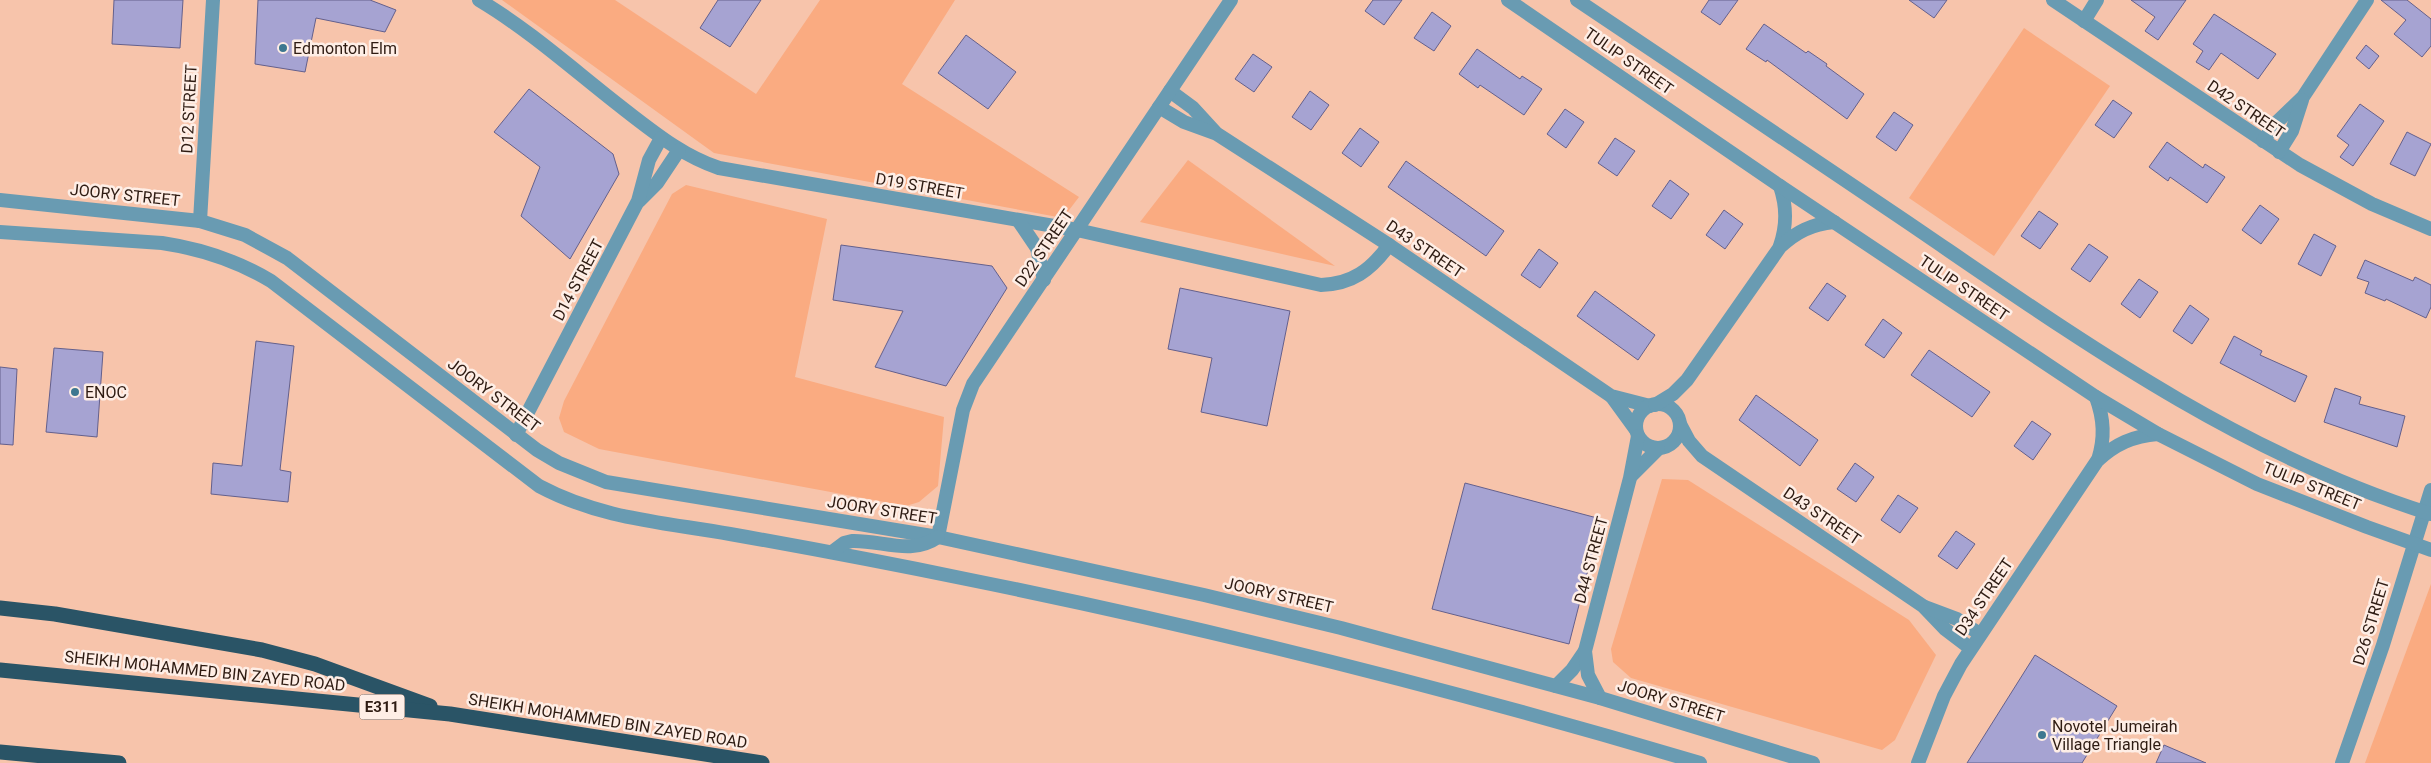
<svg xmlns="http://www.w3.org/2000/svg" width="2431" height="763" font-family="Roboto,sans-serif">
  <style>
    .green { fill: #faab81 }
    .building { fill: #a6a3d2; stroke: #64608c }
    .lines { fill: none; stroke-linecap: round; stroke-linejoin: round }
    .minor { stroke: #699bb2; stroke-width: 14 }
    .tertiary { stroke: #699bb2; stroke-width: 14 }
    .motorway { stroke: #2a5466; stroke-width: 15 }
    .poi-dot { fill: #3d7790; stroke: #feeee6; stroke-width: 2 }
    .labels { text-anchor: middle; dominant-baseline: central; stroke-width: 5; stroke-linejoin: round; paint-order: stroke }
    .shield { fill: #feeee6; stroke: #6c5a52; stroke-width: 1 }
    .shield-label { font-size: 15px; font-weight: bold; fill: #2e1b12 }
    .poi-label { font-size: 16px; fill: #2e1b12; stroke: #feeee6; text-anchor: start }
    .street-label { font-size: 16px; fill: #2e1b12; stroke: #feeee6 }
  </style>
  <rect width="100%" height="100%" fill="#f7c4ab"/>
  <g class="green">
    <path d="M 502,0 L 615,0 L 756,94 L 820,0 L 955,0 L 902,84 L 1079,197 L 1063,218 L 714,153 Z"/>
    <path d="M 2024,28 L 2110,86 L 1994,256 L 1909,198 Z"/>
    <path d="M 1188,160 L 1335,266 L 1140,222 Z"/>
    <path d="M 686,185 L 827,219 L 795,377 L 944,417 L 938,486 L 919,502 L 906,506 L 599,449 L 564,432 L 559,418 L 564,401 L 672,194 Z"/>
    <path d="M 1662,479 L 1688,480 L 1909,620 L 1936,655 L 1895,740 L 1882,750 L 1631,678 L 1613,662 L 1611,649 Z"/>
    <path d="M 2431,584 L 2431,763 L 2365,763 Z"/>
  </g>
  <g class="building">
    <path d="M 114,0 L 183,0 L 180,48 L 112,44 Z"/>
    <path d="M 258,0 L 370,0 L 396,10 L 385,32 L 316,18 L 305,72 L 255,64 Z"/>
    <path d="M 718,0 L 761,0 L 730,47 L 700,28 Z"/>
    <path d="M 1373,0 L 1402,0 L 1384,25 L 1365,11 Z"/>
    <path d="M 1709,0 L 1738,0 L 1720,25 L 1701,12 Z"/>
    <path d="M 1909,0 L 1947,0 L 1934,18 Z"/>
    <path d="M 2131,0 L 2186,0 L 2158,40 L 2145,31 L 2155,17 Z"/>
    <path d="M 2381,0 L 2407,0 L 2431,19 L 2431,46 L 2422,57 L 2394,34 L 2406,20 Z"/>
    <path d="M 1432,12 L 1451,26 L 1434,51 L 1414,38 Z"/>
    <path d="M 2214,14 L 2276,54 L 2258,79 L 2221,53 L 2209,70 L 2196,62 L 2203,51 L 2193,44 Z"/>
    <path d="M 1764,24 L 1806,53 L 1808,51 L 1827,64 L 1826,66 L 1864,94 L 1847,119 L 1767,60 L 1766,62 L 1746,49 Z"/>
    <path d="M 966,35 L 1016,72 L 988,109 L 938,73 Z"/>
    <path d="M 2366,45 L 2379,56 L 2369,69 L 2356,58 Z"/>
    <path d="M 1477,49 L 1520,79 L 1522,76 L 1542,89 L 1524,115 L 1480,85 L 1478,88 L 1459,74 Z"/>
    <path d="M 1253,54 L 1272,67 L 1254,92 L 1235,79 Z"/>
    <path d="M 529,89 L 613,154 L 619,174 L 570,259 L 521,216 L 540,167 L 494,132 Z"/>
    <path d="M 1310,91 L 1329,105 L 1311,130 L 1292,117 Z"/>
    <path d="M 2113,100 L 2132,113 L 2114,138 L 2095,125 Z"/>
    <path d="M 2360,104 L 2384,121 L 2353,166 L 2340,157 L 2349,145 L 2337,136 Z"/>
    <path d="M 1565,109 L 1584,122 L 1566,148 L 1547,134 Z"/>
    <path d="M 1894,112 L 1913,125 L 1896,151 L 1876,137 Z"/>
    <path d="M 1360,128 L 1379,142 L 1361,167 L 1342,153 Z"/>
    <path d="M 2407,132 L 2431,144 L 2415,176 L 2390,164 Z"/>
    <path d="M 1615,138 L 1635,151 L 1617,176 L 1598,163 Z"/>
    <path d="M 2167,142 L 2203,168 L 2205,164 L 2225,177 L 2207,203 L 2170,177 L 2168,181 L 2149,167 Z"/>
    <path d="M 1406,161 L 1504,231 L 1486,256 L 1388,187 Z"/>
    <path d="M 1670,180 L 1689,194 L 1671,219 L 1652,206 Z"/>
    <path d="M 2260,205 L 2279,219 L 2261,244 L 2242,230 Z"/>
    <path d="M 1724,210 L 1743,224 L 1725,249 L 1706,235 Z"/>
    <path d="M 2039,211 L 2058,224 L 2040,249 L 2021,236 Z"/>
    <path d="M 2314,234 L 2336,246 L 2321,276 L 2298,264 Z"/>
    <path d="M 2089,244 L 2108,257 L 2090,282 L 2071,269 Z"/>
    <path d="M 841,245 L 992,266 L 1007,288 L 946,386 L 875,367 L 903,311 L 833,300 Z"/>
    <path d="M 1539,249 L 1558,263 L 1540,288 L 1521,275 Z"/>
    <path d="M 2365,260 L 2413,281 L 2415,277 L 2431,285 L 2431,307 L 2426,318 L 2386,299 L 2385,301 L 2365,293 L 2369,282 L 2357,278 Z"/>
    <path d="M 2139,279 L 2158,292 L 2140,318 L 2121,304 Z"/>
    <path d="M 1827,283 L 1846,296 L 1828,321 L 1809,308 Z"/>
    <path d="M 1180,288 L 1290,311 L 1267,426 L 1201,412 L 1212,358 L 1168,349 Z"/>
    <path d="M 1595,291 L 1655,335 L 1638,360 L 1577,316 Z"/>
    <path d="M 2190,305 L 2209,319 L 2192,344 L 2173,331 Z"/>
    <path d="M 1883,319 L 1902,333 L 1884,358 L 1865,345 Z"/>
    <path d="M 2234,336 L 2262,351 L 2260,355 L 2307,376 L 2295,402 L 2220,363 Z"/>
    <path d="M 256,341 L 294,346 L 280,470 L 291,472 L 288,502 L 211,494 L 213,463 L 242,466 Z"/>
    <path d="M 54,348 L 103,352 L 97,437 L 46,432 Z"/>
    <path d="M 1929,350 L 1990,392 L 1972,417 L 1911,375 Z"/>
    <path d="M 0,367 L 17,369 L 13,445 L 0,444 Z"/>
    <path d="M 2335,388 L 2361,397 L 2359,404 L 2405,416 L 2397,447 L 2324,422 Z"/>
    <path d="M 1756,395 L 1818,440 L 1800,466 L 1739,420 Z"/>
    <path d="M 2032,421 L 2051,434 L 2033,460 L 2014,446 Z"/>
    <path d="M 1855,463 L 1874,477 L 1856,502 L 1837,489 Z"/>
    <path d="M 1465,483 L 1601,519 L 1569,644 L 1432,609 Z"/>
    <path d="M 1898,495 L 1918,508 L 1900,533 L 1881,520 Z"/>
    <path d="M 1956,531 L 1975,544 L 1957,569 L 1938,556 Z"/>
    <path d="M 2035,655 L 2117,706 L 2082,763 L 1967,763 Z"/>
    <path d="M 2164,745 L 2206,763 L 2156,763 Z"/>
  </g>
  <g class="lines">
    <g class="minor">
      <path d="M 479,0 C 531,31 577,73 625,110 C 655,133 683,156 719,168 L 1077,230 L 1321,285 C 1352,284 1371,270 1389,245"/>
      <path d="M 2053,0 L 2300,165 L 2372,204 L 2431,229"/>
      <path d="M 2084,21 L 2097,0"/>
      <path d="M 1170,91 L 1193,108 L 1215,132"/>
      <path d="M 1159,107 L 1184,122 L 1217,134 L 1389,245 L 1611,396 L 1650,406"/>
      <path d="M 2263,141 L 2277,122 L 2303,97 L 2367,0"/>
      <path d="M 2279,152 L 2292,131 L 2302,100"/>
      <path d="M 1780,186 C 1787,207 1787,225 1780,246"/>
      <path d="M 639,201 L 657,183 L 679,150"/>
      <path d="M 1018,220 L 1037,248 L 1044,280"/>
      <path d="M 200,221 L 213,0"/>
      <path d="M 1612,397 L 1636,430"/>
      <path d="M 2096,397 C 2104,419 2105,438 2098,460"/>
      <circle cx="1658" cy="426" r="22"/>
      <path d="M 1655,405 L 1673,394 L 1687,380 L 1780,247 C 1796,232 1812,224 1834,222"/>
      <path d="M 1680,424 L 1689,441 L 1702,456 L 1923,606 L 1945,629 L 1970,648"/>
      <path d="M 516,435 L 638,201 L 649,160 L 661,138"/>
      <path d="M 1632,475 L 1658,449"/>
      <path d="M 938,537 L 963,410 L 973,384 L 1231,0"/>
      <path d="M 1925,607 L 1957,619 L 1980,634"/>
      <path d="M 1556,686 L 1572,670 L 1585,651"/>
      <path d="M 1600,698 L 1588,675 L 1585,651 L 1630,478 L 1638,436"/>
      <path d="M 1918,763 L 1944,696 L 1961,664 L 2097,461 C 2115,444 2133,436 2158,434"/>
      <path d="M 2342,763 L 2383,645 L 2431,490"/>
    </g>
    <g class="tertiary">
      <path d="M 1508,0 L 1780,186 L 2096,397 L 2158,434 L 2257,484 L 2367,527 L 2431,550"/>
      <path d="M 1577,0 C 1687,74 1797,147 1907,222 C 2073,335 2236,453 2431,514"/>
      <path d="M 0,200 L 200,221 L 245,235 L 287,258 L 537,450 L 559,463 L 606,482 L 938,537 L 1204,595 L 1341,628 L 1600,698 L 1813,763"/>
      <path d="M 0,232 L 162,243 C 202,249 236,260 271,281 L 539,486 C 601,519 662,522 730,534 C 809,548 888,563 966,579 C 1214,629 1458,691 1700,763"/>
      <path d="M 832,552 L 844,543 L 852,541 C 882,540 911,556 938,537"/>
    </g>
    <g class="motorway">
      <path d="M 0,608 L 55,614 L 262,650 L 315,664 L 430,706"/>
      <path d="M 0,670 L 450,714 L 762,763"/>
      <path d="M 0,752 L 119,763"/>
    </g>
  </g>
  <g class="poi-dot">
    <circle cx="283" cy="48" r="5"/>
    <circle cx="75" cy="392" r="5"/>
    <circle cx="2042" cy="735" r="5"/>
  </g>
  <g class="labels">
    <rect class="shield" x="359.5" y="694.5" width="45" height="25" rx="4"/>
    <g class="shield-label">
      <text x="382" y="707">E311</text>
    </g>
    <g class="poi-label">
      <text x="293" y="48">Edmonton Elm</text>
      <text x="85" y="392">ENOC</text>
      <text x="2052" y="726">Novotel Jumeirah<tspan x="2052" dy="18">Village Triangle</tspan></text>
    </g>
    <g class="street-label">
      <text transform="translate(1629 61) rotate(35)">TULIP STREET</text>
      <text transform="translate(189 109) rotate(-87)">D12 STREET</text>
      <text transform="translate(2246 109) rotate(34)">D42 STREET</text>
      <text transform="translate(920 186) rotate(10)">D19 STREET</text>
      <text transform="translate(125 195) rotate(6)">JOORY STREET</text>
      <text transform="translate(1044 248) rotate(-56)">D22 STREET</text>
      <text transform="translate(1425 249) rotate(34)">D43 STREET</text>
      <text transform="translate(578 280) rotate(-62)">D14 STREET</text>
      <text transform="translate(1964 288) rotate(34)">TULIP STREET</text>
      <text transform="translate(494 395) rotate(37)">JOORY STREET</text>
      <text transform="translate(2312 486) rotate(22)">TULIP STREET</text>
      <text transform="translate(882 510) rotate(9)">JOORY STREET</text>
      <text transform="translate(1822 516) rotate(34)">D43 STREET</text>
      <text transform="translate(1591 560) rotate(-75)">D44 STREET</text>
      <text transform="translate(1279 595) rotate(13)">JOORY STREET</text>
      <text transform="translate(1984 597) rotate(-56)">D34 STREET</text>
      <text transform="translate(2371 622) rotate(-73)">D26 STREET</text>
      <text transform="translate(205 671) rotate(6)">SHEIKH MOHAMMED BIN ZAYED ROAD</text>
      <text transform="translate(1671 701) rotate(17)">JOORY STREET</text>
      <text transform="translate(608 721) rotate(9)">SHEIKH MOHAMMED BIN ZAYED ROAD</text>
    </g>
  </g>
</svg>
